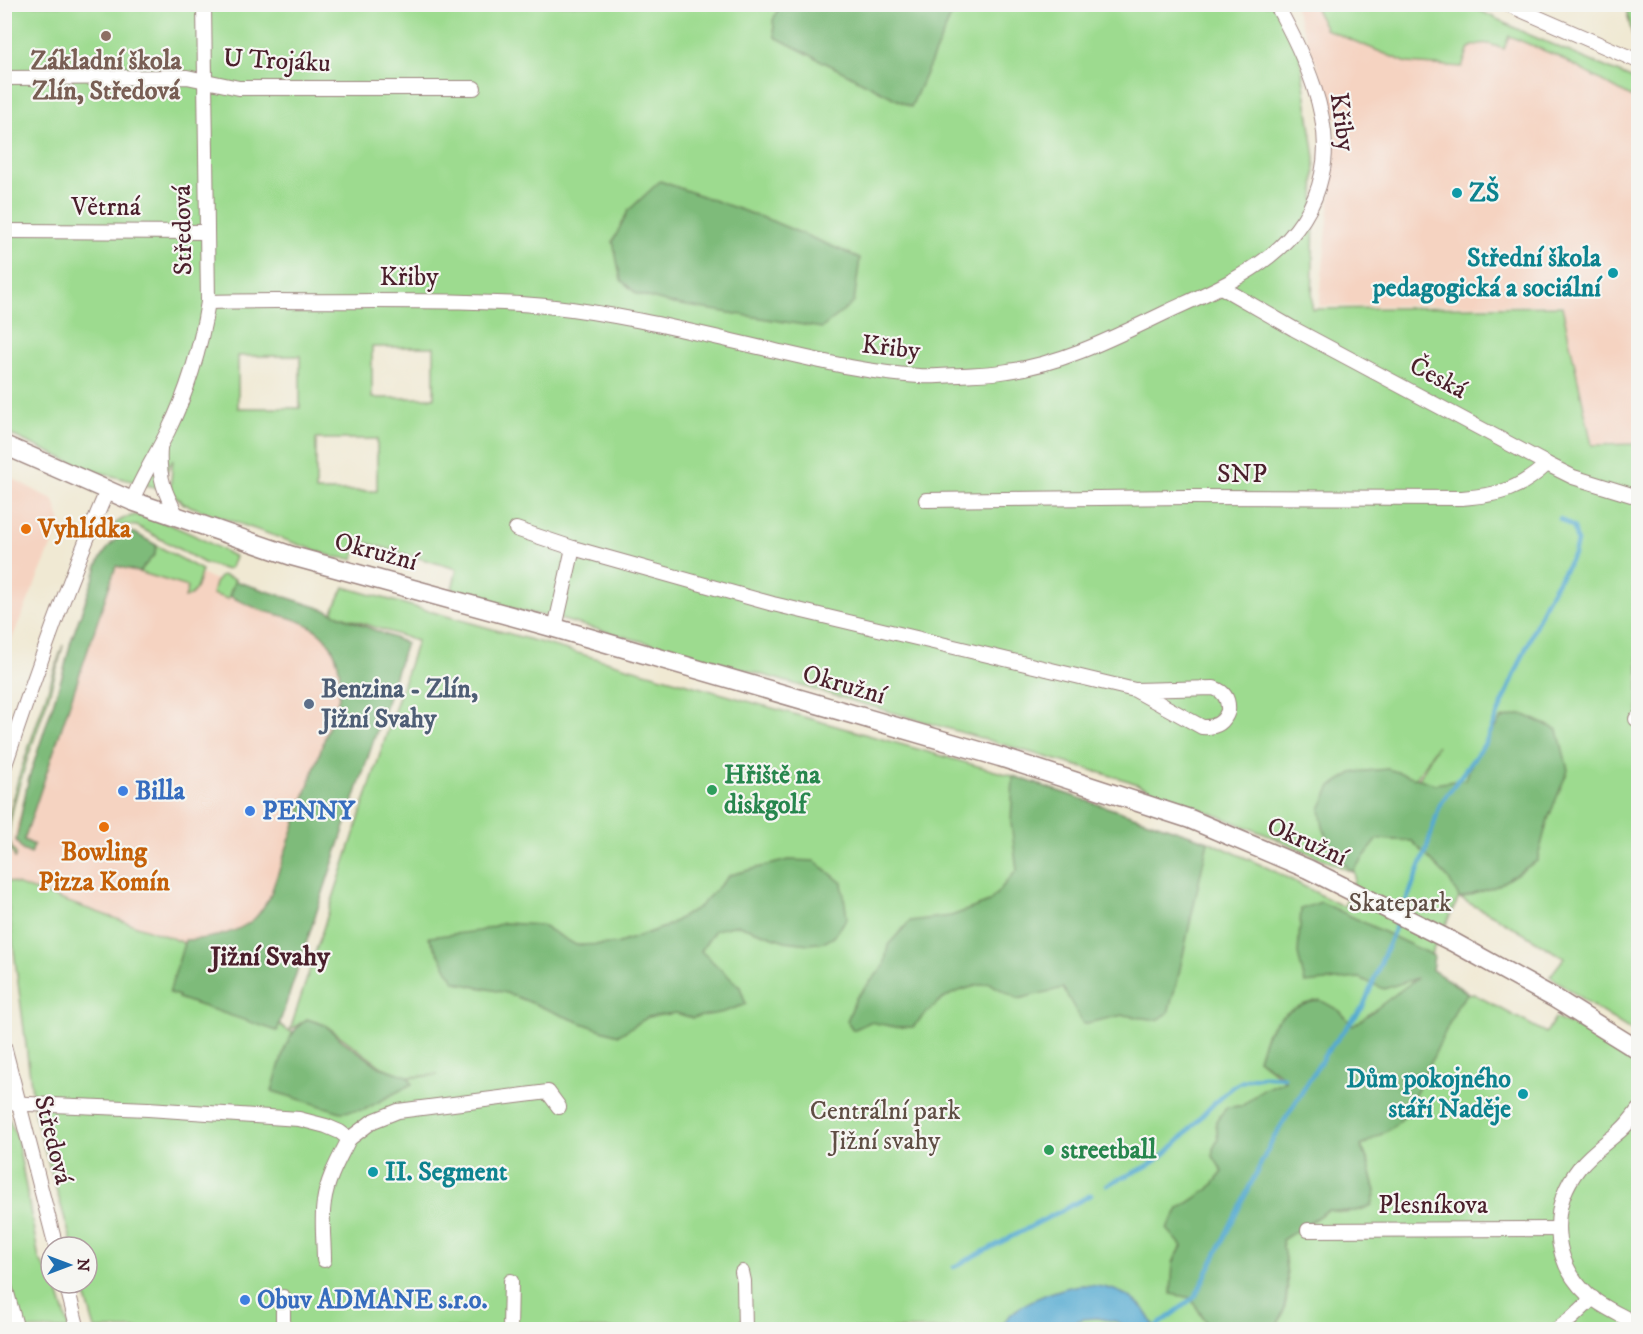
<svg xmlns="http://www.w3.org/2000/svg" width="1643" height="1334" font-family="'IM FELL DW Pica',serif">
  <style>
    .built { fill: #f5d3c1 }
    .green { fill: #9ddb8f; stroke: #747d5d; stroke-width: 1.5; fill-rule: evenodd }
    .forest { fill: #7ebb7a; stroke: #646d52; stroke-width: 1.5 }
    .water { fill: #55aad1; stroke: #50647e; stroke-width: 1.5 }
    .lines { fill: none; stroke-linecap: round; stroke-linejoin: round }
    .stream { stroke: #55aad1; stroke-width: 4.5 }
    .street-casing { stroke: #9d847f; stroke-width: 16 }
    .secondary-casing { stroke: #9d847f; stroke-width: 21 }
    .street { stroke: #fff; stroke-width: 14 }
    .secondary { stroke: #fff; stroke-width: 18 }
    .education-dot { fill: #8d6e63; stroke: #f6f6f2; stroke-width: 2 }
    .culture-dot { fill: #0f9aa8; stroke: #f6f6f2; stroke-width: 2 }
    .food-dot { fill: #e8710a; stroke: #f6f6f2; stroke-width: 2 }
    .service-dot { fill: #5c6f8a; stroke: #f6f6f2; stroke-width: 2 }
    .leisure-dot { fill: #2e9e5b; stroke: #f6f6f2; stroke-width: 2 }
    .shop-dot { fill: #3f7fe0; stroke: #f6f6f2; stroke-width: 2 }
    .labels { text-anchor: middle; dominant-baseline: central; stroke-width: 4.5; stroke-linejoin: round; paint-order: stroke }
    .education-label { font-size: 26px; font-weight: bold; fill: #785e54; stroke: #f6f6f2 }
    .street-label { font-size: 26px; fill: #4a1f2b; stroke: #f6f6f2 }
    .culture-label { font-size: 26px; font-weight: bold; fill: #0d838f; stroke: #f6f6f2; text-anchor: start }
    .food-label { font-size: 26px; font-weight: bold; fill: #c56008; stroke: #f6f6f2; text-anchor: start }
    .service-label { font-size: 26px; font-weight: bold; fill: #4e5e75; stroke: #f6f6f2; text-anchor: start }
    .leisure-label { font-size: 26px; font-weight: bold; fill: #27864d; stroke: #f6f6f2; text-anchor: start }
    .shop-label { font-size: 26px; font-weight: bold; fill: #366cbe; stroke: #f6f6f2; text-anchor: start }
    .park-label { font-size: 26px; fill: #5f4e44; stroke: #f6f6f2 }
    .neighbourhood-label { font-size: 27px; font-weight: bold; fill: #4a1f2b; stroke: #f6f6f2 }
  </style>
  <rect width="100%" height="100%" fill="#f6f6f2"/>
  <filter id="ink" filterUnits="userSpaceOnUse"><feTurbulence type="fractalNoise" baseFrequency=".0167" numOctaves="2"/><feDisplacementMap in="SourceGraphic" scale="12" xChannelSelector="R" yChannelSelector="G"/><feConvolveMatrix kernelMatrix="1 2 1 2 8 2 1 2 1" color-interpolation-filters="sRGB"/></filter>
  <filter id="wash" filterUnits="userSpaceOnUse"><feTurbulence type="fractalNoise" baseFrequency=".008" numOctaves="4" result="noise"/><feDisplacementMap in="SourceGraphic" scale="24" xChannelSelector="R" yChannelSelector="G"/><feGaussianBlur stdDeviation="1.35" result="paint"/><feColorMatrix in="noise" values="0 0 0 0 0 0 0 0 0 0 0 0 0 0 0 0 0 1.4 0 .05"/><feComposite in="paint" operator="in"/></filter>
  <g filter="url(#wash)">
    <rect width="100%" height="100%" fill="#f0e9d3"/>
    <g class="built">
      <path d="M 1294,5 L 1430,5 L 1557,56 L 1638,101 L 1638,443 L 1593,444 L 1562,304 L 1319,306 L 1338,122 Z"/>
      <path d="M 5,474 L 54,501 L 61,523 L 5,655 Z"/>
      <path d="M 111,554 L 146,555 L 376,636 L 253,1000 L 6,881 L 16,826 Z"/>
    </g>
    <g class="green">
      <path d="M 4,5 L 1273,5 L 1298,43 L 1315,158 L 1312,309 L 1562,306 L 1592,445 L 1638,444 L 1638,1035 L 1592,1006 L 1550,976 L 1564,958 L 1496,917 L 1459,898 L 1420,976 L 1432,970 L 1468,993 L 1474,994 L 1546,1033 L 1555,1018 L 1591,1034 L 1638,1065 L 1638,1329 L 1275,1329 C 1294,1300 1287,1272 1282,1240 L 1328,1210 L 1347,1213 L 1376,1191 C 1370,1174 1371,1161 1360,1146 L 1392,1128 L 1415,1097 L 1340,1012 L 1267,1032 L 1258,1059 L 1285,1081 L 1262,1090 L 1242,1106 L 1227,1107 L 1216,1121 L 1218,1140 L 1213,1149 L 1214,1156 L 1223,1172 L 1209,1189 L 1179,1209 L 1182,1246 L 1173,1263 L 1191,1298 L 1210,1329 L 95,1329 L 82,1283 L 87,1283 L 87,1247 L 73,1247 L 35,1116 L 5,880 L 180,941 L 287,1030 L 405,1078 L 438,1075 L 409,1077 L 382,1067 L 325,1025 L 307,1019 L 290,1030 L 417,641 L 332,613 L 344,587 L 1013,776 L 1208,841 L 1268,868 L 1344,907 L 1355,878 L 1354,871 L 1352,872 L 1277,839 L 1129,781 L 718,662 L 552,617 L 523,612 L 452,589 L 457,569 L 360,541 L 353,559 L 334,557 L 184,504 L 170,491 L 173,459 L 158,488 L 86,469 L 5,432 ZM 372,347 L 434,347 L 434,398 L 372,398 ZM 238,356 L 300,356 L 300,408 L 238,408 ZM 316,439 L 377,439 L 377,491 L 316,491 ZM 1437,745 L 1406,804 L 1447,877 L 1412,841 L 1378,839 Z"/>
      <path d="M 1316,5 L 1469,5 L 1525,33 L 1638,81 L 1638,101 L 1557,56 L 1509,36 L 1504,49 C 1489,44 1485,40 1469,48 L 1462,67 L 1407,63 L 1325,29 L 1325,27 L 1317,13 Z"/>
      <path d="M 1625,5 L 1638,5 L 1638,43 L 1632,34 Z"/>
      <path d="M 135,515 C 166,519 207,541 235,557 L 231,567 L 227,570 L 204,563 L 137,526 L 124,525 L 108,533 C 115,522 122,518 135,515 Z"/>
      <path d="M 156,545 L 202,570 C 198,581 198,594 185,598 L 188,587 L 139,572 L 155,554 Z"/>
      <path d="M 222,575 L 235,579 L 228,599 L 212,594 L 215,583 Z"/>
      <path d="M 63,645 C 54,684 40,722 27,760 C 20,783 11,808 9,833 C 9,841 11,848 16,854 L 15,858 L 6,841 L 8,820 L 18,779 Z"/>
      <path d="M 4,1115 L 9,1119 L 17,1138 L 39,1259 L 51,1278 L 51,1283 L 54,1283 L 58,1291 L 69,1329 L 22,1329 L 5,1266 Z"/>
    </g>
    <g class="forest">
      <path d="M 780,5 L 780,4 L 956,5 L 911,107 L 775,37 L 773,20 Z"/>
      <path d="M 660,181 L 772,221 L 860,258 L 854,302 L 822,328 L 669,303 L 637,294 L 621,280 L 613,241 L 628,211 Z"/>
      <path d="M 128,532 L 135,533 L 156,545 L 155,554 L 139,572 L 116,566 L 24,840 L 34,845 L 31,854 L 22,850 L 16,840 L 28,781 L 64,670 L 71,641 L 97,569 L 96,568 C 104,551 112,540 128,532 Z"/>
      <path d="M 235,581 L 326,610 L 406,643 L 277,1031 L 178,998 L 179,996 L 169,993 L 185,940 C 209,939 235,935 254,919 C 260,914 264,905 269,899 L 339,697 C 343,666 336,638 304,623 C 292,617 277,615 264,611 C 252,607 241,601 229,596 Z"/>
      <path d="M 1522,714 L 1558,730 L 1568,770 L 1548,819 L 1537,861 L 1497,886 L 1460,899 L 1448,878 L 1412,841 L 1378,839 L 1352,872 L 1331,848 L 1323,827 L 1320,809 L 1331,786 L 1354,772 L 1388,769 L 1435,784 L 1466,779 L 1474,757 L 1501,719 Z"/>
      <path d="M 1013,776 L 1208,841 L 1178,978 L 1168,1013 L 1158,1020 L 1123,1015 L 1083,1024 L 1063,988 L 1018,999 L 989,983 C 947,992 941,997 913,1027 L 895,1027 L 870,1022 L 853,1030 L 847,1021 L 856,998 L 884,966 L 888,945 L 910,921 L 951,916 L 989,902 L 1017,870 L 1011,823 Z"/>
      <path d="M 788,860 L 815,861 L 842,883 L 847,918 L 834,937 L 825,942 L 809,944 L 785,941 L 738,925 L 715,930 L 701,951 L 740,987 L 746,1004 L 724,1012 L 692,1018 L 676,1013 L 648,1017 L 619,1035 C 579,1025 547,1008 509,994 C 491,988 472,988 454,981 L 429,937 L 479,931 L 503,923 L 541,925 L 576,945 L 616,944 L 665,927 L 699,907 L 730,875 Z"/>
      <path d="M 1321,902 L 1434,956 L 1432,970 L 1468,993 L 1458,1005 L 1405,1116 L 1392,1128 L 1361,1146 C 1370,1161 1370,1175 1376,1191 L 1372,1205 C 1357,1213 1344,1212 1328,1210 L 1282,1240 C 1287,1272 1293,1300 1275,1329 L 1210,1329 L 1191,1298 L 1171,1294 L 1173,1263 L 1182,1246 L 1167,1229 L 1179,1209 L 1209,1189 L 1223,1172 L 1213,1156 L 1213,1149 L 1218,1140 L 1216,1121 L 1227,1107 L 1242,1106 L 1262,1090 L 1285,1081 L 1284,1077 L 1258,1059 C 1261,1051 1263,1039 1268,1032 C 1280,1013 1300,1004 1320,1000 L 1340,1011 L 1353,1026 L 1417,978 L 1384,989 L 1359,978 L 1305,983 L 1298,954 L 1301,909 Z"/>
      <path d="M 307,1019 L 325,1025 L 343,1041 L 380,1067 L 408,1076 L 412,1084 L 364,1110 L 341,1112 L 272,1091 C 280,1066 284,1034 307,1019 Z"/>
    </g>
    <path class="water" d="M 1082,1285 C 1113,1285 1144,1297 1155,1329 L 1127,1329 L 1118,1322 L 1097,1318 L 1083,1319 L 1055,1329 L 1002,1329 C 1005,1306 1060,1287 1082,1285 Z"/>
    <g class="lines">
      <g class="stream">
        <path d="M 1402,912 L 1425,854 L 1440,804 L 1486,742 L 1546,601 L 1574,554 L 1577,542 L 1574,528 L 1560,519"/>
        <path d="M 1107,1185 C 1123,1176 1142,1171 1157,1160 C 1186,1139 1206,1106 1234,1086 C 1249,1076 1267,1075 1284,1077"/>
        <path d="M 954,1267 L 1091,1195"/>
        <path d="M 1156,1330 L 1154,1328 L 1195,1297 L 1273,1139 L 1326,1053 L 1363,1007 L 1398,920"/>
      </g>
    </g>
  </g>
  <g filter="url(#ink)">
    <g class="lines">
      <defs>
        <g id="street">
          <path d="M 1507,4 L 1638,61"/>
          <path d="M 4,78 L 187,77 L 239,88 L 474,88"/>
          <path d="M 4,231 L 207,232"/>
          <path d="M 1221,287 L 1294,329 L 1547,464 L 1573,477 L 1638,497"/>
          <path d="M 208,302 C 263,300 318,302 373,301 C 431,301 489,301 546,306 C 623,314 700,334 776,351 C 824,362 870,373 919,376 C 932,377 946,375 960,375 C 976,374 992,374 1008,371 C 1066,363 1118,335 1169,311 C 1235,280 1305,253 1322,174 C 1335,119 1302,51 1276,4"/>
          <path d="M 160,449 C 158,478 165,493 178,518"/>
          <path d="M 926,500 L 1188,497 L 1462,498 C 1499,495 1519,490 1547,464"/>
          <path d="M 132,501 C 142,476 156,455 168,431 C 188,391 201,345 208,302 L 204,4"/>
          <path d="M 516,529 L 573,548"/>
          <path d="M 555,628 L 573,548 L 773,604 L 1135,690 L 1214,688 C 1225,692 1229,700 1228,711 C 1224,723 1215,728 1202,727 L 1135,690"/>
          <path d="M 1636,719 L 1638,719"/>
          <path d="M 4,768 C 35,674 68,581 107,491"/>
          <path d="M 4,1046 L 56,1247"/>
          <path d="M 4,1103 L 148,1109 L 299,1119 L 326,1126 L 340,1132 L 349,1139 L 373,1121 L 398,1111 L 548,1092 L 559,1107"/>
          <path d="M 1638,1110 C 1633,1117 1627,1125 1620,1131 C 1606,1143 1591,1153 1579,1168 C 1549,1206 1551,1260 1587,1294 C 1601,1307 1622,1315 1638,1325"/>
          <path d="M 1308,1230 L 1557,1229"/>
          <path d="M 324,1260 C 324,1241 321,1220 324,1202 C 327,1179 339,1159 349,1139"/>
          <path d="M 742,1272 L 744,1281 L 745,1330"/>
          <path d="M 4,1282 L 17,1330"/>
          <path d="M 66,1283 L 78,1330"/>
          <path d="M 283,1297 L 283,1330"/>
          <path d="M 510,1330 L 511,1281"/>
          <path d="M 1556,1330 L 1572,1318 L 1593,1298"/>
        </g>
        <path id="secondary" d="M 4,445 L 132,501 L 292,556 L 555,628 L 1000,757 L 1190,819 L 1308,869 L 1453,942 L 1556,999 L 1638,1050"/>
      </defs>
      <use href="#street" class="street-casing"/>
      <use href="#secondary" class="secondary-casing"/>
      <use href="#street" class="street"/>
      <use href="#secondary" class="secondary"/>
    </g>
  </g>
  <circle class="education-dot" cx="106" cy="36" r="6"/>
  <g class="culture-dot">
    <circle cx="1457" cy="193" r="6"/>
    <circle cx="1613" cy="273" r="6"/>
    <circle cx="1523" cy="1094" r="6"/>
    <circle cx="373" cy="1172" r="6"/>
  </g>
  <g class="food-dot">
    <circle cx="26" cy="529" r="6"/>
    <circle cx="104" cy="827" r="6"/>
  </g>
  <circle class="service-dot" cx="309" cy="704" r="6"/>
  <g class="leisure-dot">
    <circle cx="712" cy="790" r="6"/>
    <circle cx="1049" cy="1150" r="6"/>
  </g>
  <g class="shop-dot">
    <circle cx="123" cy="791" r="6"/>
    <circle cx="250" cy="811" r="6"/>
    <circle cx="245" cy="1300" r="6"/>
  </g>
  <g class="labels">
    <g class="education-label">
      <text x="106" y="61">Základní škola<tspan x="106" dy="30">Zlín, Středová</tspan></text>
    </g>
    <g class="street-label">
      <text transform="translate(277 61) rotate(3)">U Trojáku</text>
      <text transform="translate(1342 122) rotate(82)">Křiby</text>
      <text x="106" y="207">Větrná</text>
      <text transform="translate(183 230) rotate(-91)">Středová</text>
      <text x="409" y="277">Křiby</text>
      <text transform="translate(891 348) rotate(6)">Křiby</text>
      <text transform="translate(1438 378) rotate(28)">Česká</text>
      <text x="1242" y="474">SNP</text>
      <text transform="translate(376 552) rotate(15)">Okružní</text>
      <text transform="translate(844 685) rotate(16)">Okružní</text>
      <text transform="translate(1307 842) rotate(24)">Okružní</text>
      <text transform="translate(53 1140) rotate(76)">Středová</text>
      <text x="1433" y="1205">Plesníkova</text>
    </g>
    <g class="culture-label">
      <text x="1469" y="193">ZŠ</text>
      <text x="1601" y="258" text-anchor="end">Střední škola<tspan x="1601" dy="30">pedagogická a sociální</tspan></text>
      <text x="1511" y="1079" text-anchor="end">Dům pokojného<tspan x="1511" dy="30">stáří Naděje</tspan></text>
      <text x="385" y="1172">II. Segment</text>
    </g>
    <g class="food-label">
      <text x="38" y="529">Vyhlídka</text>
      <text x="104" y="852" text-anchor="middle">Bowling<tspan x="104" dy="30">Pizza Komín</tspan></text>
    </g>
    <g class="service-label">
      <text x="321" y="689">Benzina - Zlín,<tspan x="321" dy="30">Jižní Svahy</tspan></text>
    </g>
    <g class="leisure-label">
      <text x="724" y="775">Hřiště na<tspan x="724" dy="30">diskgolf</tspan></text>
      <text x="1061" y="1150">streetball</text>
    </g>
    <g class="shop-label">
      <text x="135" y="791">Billa</text>
      <text x="262" y="811">PENNY</text>
      <text x="257" y="1300">Obuv ADMANE s.r.o.</text>
    </g>
    <g class="park-label">
      <text x="1400" y="903">Skatepark</text>
      <text x="885" y="1111">Centrální park<tspan x="885" dy="30">Jižní svahy</tspan></text>
    </g>
    <g class="neighbourhood-label">
      <text x="270" y="957">Jižní Svahy</text>
    </g>
  </g>
  <rect width="1643" height="1334" fill="none" stroke="#f6f6f2" stroke-width="24"/>
  <g transform="translate(69 1265) rotate(90)"><circle r="28" fill="#f6f6f2" stroke="#b1a0a2" stroke-width="1.5"/>
  <path d="M0-4.5L10 22L0 15L-10 22Z" fill="#1f6fb2"/>
  <text y="-9" font-size="16" font-weight="bold" text-anchor="middle" fill="#4a1f2b">N</text>
  </g>
</svg>
